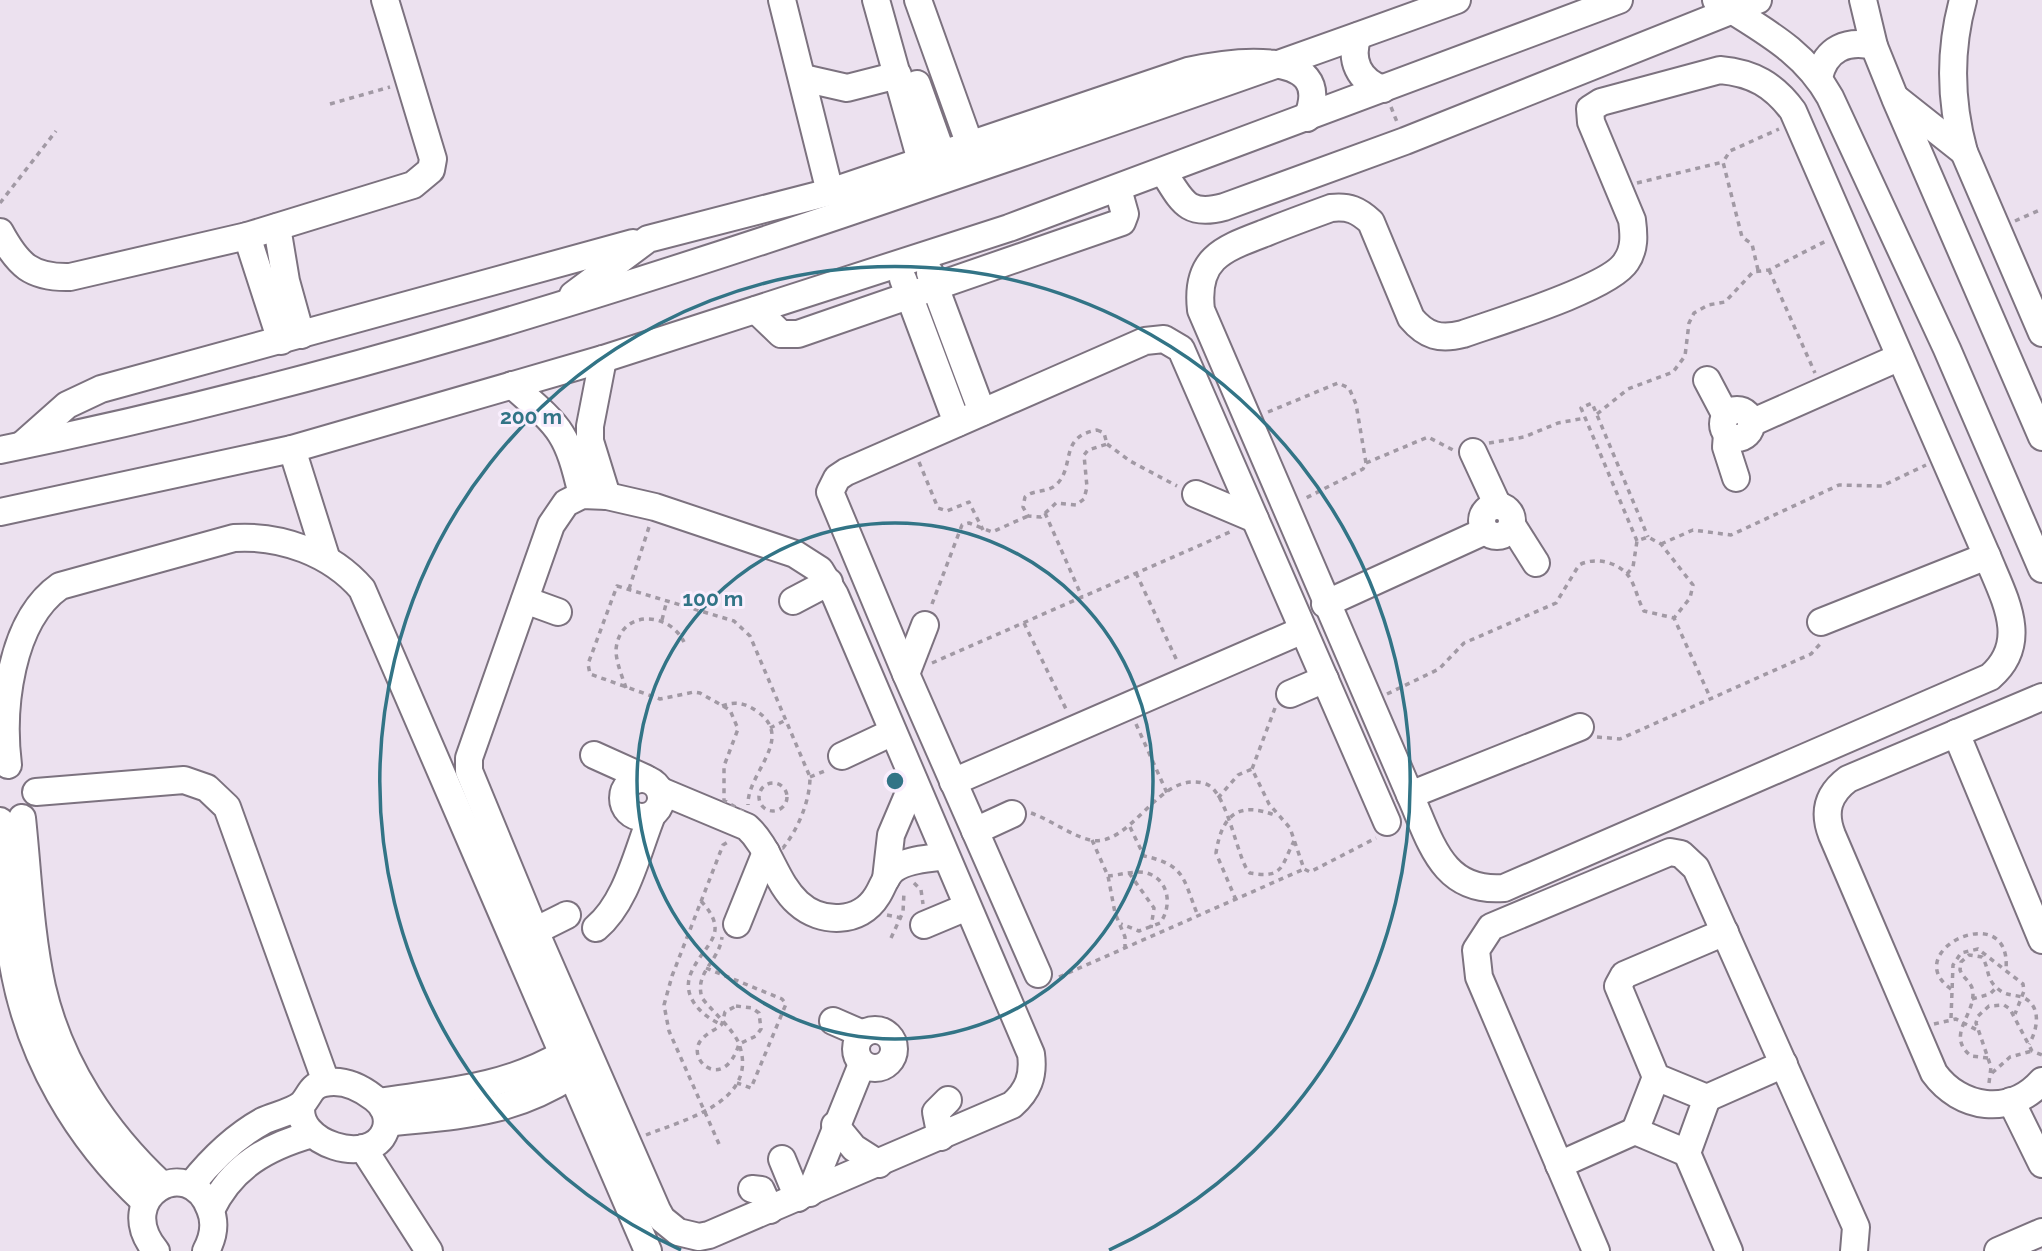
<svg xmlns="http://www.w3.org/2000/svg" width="2042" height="1251" font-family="Raleway,sans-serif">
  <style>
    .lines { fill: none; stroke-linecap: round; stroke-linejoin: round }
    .minor-casing { stroke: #7c727f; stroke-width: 30 }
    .path { stroke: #a199a4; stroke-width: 3.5; stroke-dasharray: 5 5; stroke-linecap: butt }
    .minor { stroke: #fff; stroke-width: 26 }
    .ring { fill: none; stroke: #327486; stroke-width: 3.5 }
    .centre { fill: #327486; stroke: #f9eefd; stroke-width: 3.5 }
    .ring-label { font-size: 21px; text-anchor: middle; font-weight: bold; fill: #327486; stroke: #f9eefd; stroke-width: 6; stroke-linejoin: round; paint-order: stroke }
  </style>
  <rect width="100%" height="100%" fill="#ece1ef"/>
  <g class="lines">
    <defs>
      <g id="minor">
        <path d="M 782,0 L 830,192"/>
        <path d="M 876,0 L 921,161"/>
        <path d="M 918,0 L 970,145"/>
        <path d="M 1716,0 C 1760,29 1803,49 1830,97 L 1947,349 L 2042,569"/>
        <path d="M 1863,0 L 1874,46 L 1895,98 L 2042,437"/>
        <path d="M 1963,0 C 1949,51 1950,101 1964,152 L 2042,333"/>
        <path d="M 1358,36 C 1349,60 1359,81 1383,89"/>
        <path d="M 1720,70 C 1753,73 1774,85 1793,111 L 1987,556 C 2004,598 2031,642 1990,677 L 1504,888 C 1442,893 1431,842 1410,795 L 1201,310 C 1195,258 1223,249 1265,233 C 1287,224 1309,216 1331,208 C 1349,206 1358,210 1371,222 L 1411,318 C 1426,336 1440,340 1463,334 C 1497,322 1610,288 1626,262 C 1635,249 1634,235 1632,220 L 1591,122 L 1590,109 L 1601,102 Z"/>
        <path d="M 1819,77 C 1826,48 1847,40 1874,46"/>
        <path d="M 803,78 L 847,88 L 898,75"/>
        <path d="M 917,84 L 942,154"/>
        <path d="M 1897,99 L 1964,152"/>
        <path d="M 1164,173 C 1182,201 1187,217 1224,207 L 1405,141 L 1758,0"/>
        <path d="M 277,227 L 286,281 L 301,335"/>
        <path d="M 0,232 C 18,265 31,278 70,277 L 247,236 L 413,185 L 431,170 L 433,159 L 385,0"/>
        <path d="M 247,236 L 281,341"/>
        <path d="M 930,273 L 982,412"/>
        <path d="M 903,279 L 957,423"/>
        <path d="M 573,295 L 648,239 L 830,192 L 1188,71 C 1224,63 1338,44 1307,118"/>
        <path d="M 756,310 L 781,334 L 798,334 L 1122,222 L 1125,214 L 1118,189"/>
        <path d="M 603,359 L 590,426 L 590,441 L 607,496"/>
        <path d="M 1707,380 L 1726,416"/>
        <path d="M 512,385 C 561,428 567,431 582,495"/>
        <circle cx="1737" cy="424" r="14"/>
        <path d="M 1751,423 L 1900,357"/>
        <path d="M 1727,434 L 1726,447 L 1736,478"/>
        <path d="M 23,444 L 67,405 L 101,389 L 633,243"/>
        <path d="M 292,449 L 326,557"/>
        <path d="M 0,450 C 316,386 623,290 928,185 C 1105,125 1281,64 1457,0"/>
        <path d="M 1473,452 L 1498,506"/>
        <path d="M 1196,494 L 1255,519"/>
        <path d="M 582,495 L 607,496 L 655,507 L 795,554 L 820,570 L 835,595 L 1031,1054 C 1034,1076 1028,1091 1012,1105 L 709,1235 L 699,1237 L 678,1232 L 662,1219 L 657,1210 L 535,931 L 469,771 L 469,758 L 551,525 L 566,503 Z"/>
        <circle cx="1497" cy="521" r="15"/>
        <path d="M 0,512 L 292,449 L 603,359 L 1009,228 L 1619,0"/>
        <path d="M 1512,525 L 1536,563"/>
        <path d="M 525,600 L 558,612"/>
        <path d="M 793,601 L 829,582"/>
        <path d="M 1325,604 L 1485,531"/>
        <path d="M 1821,622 L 1987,556"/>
        <path d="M 906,674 L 925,625"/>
        <path d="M 1290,694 L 1325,679"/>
        <path d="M 2042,697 L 1848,779 C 1828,794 1823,812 1832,835 L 1934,1073 C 1960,1109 2010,1117 2042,1081"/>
        <path d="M 1956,733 L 2042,940"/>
        <path d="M 594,755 L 645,778"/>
        <path d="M 842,756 L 893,732"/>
        <path d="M 8,765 C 1,709 10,621 60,586 L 234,538 C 281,535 331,553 362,589 L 648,1251"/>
        <circle cx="642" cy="798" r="19"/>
        <path d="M 953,782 L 1303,630"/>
        <path d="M 661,791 L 747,827 C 770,848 775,882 798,903 C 821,924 860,924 877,896 C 883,887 885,876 894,869 C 908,859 929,859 945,856"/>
        <path d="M 36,792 L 184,780 L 207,788 L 227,807 L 326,1082"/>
        <path d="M 1410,795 L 1580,727"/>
        <path d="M 22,818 C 28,874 30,932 42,987 C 60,1065 105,1132 162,1185"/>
        <path d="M 0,821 C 5,869 5,918 13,964 C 29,1057 77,1139 145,1202"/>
        <path d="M 975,831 L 1012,814"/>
        <path d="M 886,879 L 891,835 L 914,781"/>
        <path d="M 737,924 L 766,852"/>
        <path d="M 924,925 L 967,907"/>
        <path d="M 596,928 C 627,902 637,852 652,815"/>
        <path d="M 535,931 L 567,915"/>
        <path d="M 1038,974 L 906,674 L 830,492 L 837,478 L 846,472 L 1145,341 L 1164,339 L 1181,349 L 1387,822"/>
        <path d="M 833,1021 L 863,1034"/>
        <circle cx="875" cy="1049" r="19"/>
        <path d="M 1656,1077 L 1635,1131 L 1687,1153 L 1707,1098 L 1656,1077 L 1618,986 L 1624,975 L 1725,932"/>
        <path d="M 1707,1098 L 1784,1064"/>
        <path d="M 2011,1101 L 2042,1164"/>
        <path d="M 379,1102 C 443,1092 506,1088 563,1054"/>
        <path d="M 387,1123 C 459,1115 509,1115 572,1075"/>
        <path d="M 835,1125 L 854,1148 L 879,1164"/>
        <path d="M 941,1137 L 936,1112 L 948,1100"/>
        <path d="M 363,1148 L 429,1251"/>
        <path d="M 1687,1153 L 1729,1251"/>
        <path d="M 782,1159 L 798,1198"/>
        <path d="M 1559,1165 L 1635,1131"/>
        <path d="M 191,1185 C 211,1160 234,1137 263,1121 C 273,1116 293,1112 302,1104 C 310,1096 310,1086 324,1083 C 342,1079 360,1087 374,1098 C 384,1105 390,1118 385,1131 C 371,1168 292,1143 302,1104"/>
        <path d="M 752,1189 L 761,1190 L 770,1210"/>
        <path d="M 810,1193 L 862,1064"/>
        <path d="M 211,1210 C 232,1166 267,1147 312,1134"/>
        <path d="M 156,1251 C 111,1197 189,1152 210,1209 C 216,1223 213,1238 206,1251"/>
        <path d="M 1596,1251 L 1479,977 L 1476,950 L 1491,927 L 1670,852 L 1681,854 L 1696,868 L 1856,1227 L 1854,1251"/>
        <path d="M 1998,1251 L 2042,1232"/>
      </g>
    </defs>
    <use href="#minor" class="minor-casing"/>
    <g class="path">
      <path d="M 330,104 L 390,87"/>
      <path d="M 1391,107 L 1397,122"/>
      <path d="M 1637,183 L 1723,162"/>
      <path d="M 0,203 L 56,131"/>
      <path d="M 2015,221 L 2042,209"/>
      <path d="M 1758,270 L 1752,244 L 1742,237 L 1723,162 L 1730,151 L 1779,129"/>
      <path d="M 1769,270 L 1815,373"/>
      <path d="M 1268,412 L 1338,383 L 1349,388 L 1356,404 L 1366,463 L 1363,469 L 1306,498"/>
      <path d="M 1597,414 L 1628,389 L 1673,372 L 1685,356 L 1689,323 L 1694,313 L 1708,305 L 1725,302 L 1753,272 L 1769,270 L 1826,241"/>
      <path d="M 1097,430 L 1104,433 L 1107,444 L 1088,450 L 1084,455 L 1087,487 L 1084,499 L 1076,505 L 1056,503 L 1041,517 L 1028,516 L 1023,507 L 1025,497 C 1034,489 1047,493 1056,485 C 1076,466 1058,437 1097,430 Z"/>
      <path d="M 1489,443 L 1524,437 L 1558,423 L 1585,418"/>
      <path d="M 1107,444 L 1130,461 L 1177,486"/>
      <path d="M 919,462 L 938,508 L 947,511 L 969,502 L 983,530"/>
      <path d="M 1366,463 L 1428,437 L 1453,450"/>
      <path d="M 1045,513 L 1082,597"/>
      <path d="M 1637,541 L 1581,408 L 1592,403 L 1648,537"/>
      <path d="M 1661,544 L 1693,530 L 1731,535 L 1839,485 L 1882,486 L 1926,465"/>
      <path d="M 1136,573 L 1178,663"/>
      <path d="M 1627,574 L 1633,567 L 1637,541 L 1648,537 L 1661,544 L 1693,585 L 1690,598 L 1674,618"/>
      <path d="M 617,586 L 734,621 L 750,636 L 810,777 C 810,801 798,829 783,848 L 774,847 L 751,817 L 724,800 L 724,766 L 738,729 L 730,710 L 700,693 L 694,692 L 660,699 L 590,674 L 588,664 Z"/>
      <path d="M 629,589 L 649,527"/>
      <path d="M 932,604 L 962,525 L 969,523 L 992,532 L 1028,516"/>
      <path d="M 662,620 L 667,600"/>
      <path d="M 1024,623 L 1066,709"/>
      <path d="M 932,663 L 1230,532"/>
      <path d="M 626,688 C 622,676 616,662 616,650 C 619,610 668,610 684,642"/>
      <path d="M 1387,694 L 1439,669 L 1464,643 L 1556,603 L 1579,565 C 1594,557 1615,561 1627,574 C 1635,583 1638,601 1644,611 L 1674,618 L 1710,697"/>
      <path d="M 722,706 C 735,701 746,703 758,712 C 795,739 747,773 748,805"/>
      <path d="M 1275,708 L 1252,769 L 1269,804 L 1290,828 L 1304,869 L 1310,872 L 1376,838"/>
      <path d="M 1136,724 L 1167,793"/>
      <path d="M 770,728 L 786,720"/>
      <path d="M 1597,737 L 1620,739 L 1811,654 L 1821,643"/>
      <path d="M 810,777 L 827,770"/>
      <circle cx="773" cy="797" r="14"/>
      <path d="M 1218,798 L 1238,775 L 1252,769"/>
      <path d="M 1031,813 C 1051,820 1070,835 1090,840 C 1132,849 1159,768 1206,784 C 1228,791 1238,864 1250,873 C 1284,879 1281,866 1294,841"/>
      <path d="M 1130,827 L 1144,856 C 1186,865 1183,879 1198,916"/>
      <path d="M 1092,840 L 1108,876 L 1115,913 L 1125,937 L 1125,950"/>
      <path d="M 1129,873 L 1154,908 L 1151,928"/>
      <path d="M 1108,876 C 1120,875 1136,870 1147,873 C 1170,880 1172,907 1160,923 L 1139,931 L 1121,924"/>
      <path d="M 914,883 L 921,890 L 923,904"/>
      <path d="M 1236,900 L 1216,853 C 1222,813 1240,801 1277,816"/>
      <path d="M 701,901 C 732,935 704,943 691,973 C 681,996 701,1015 720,1024"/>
      <path d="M 887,915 L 906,919"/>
      <path d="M 891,938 L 903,912 L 904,892"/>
      <path d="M 706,968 L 782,999 L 786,1004 L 751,1088 L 737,1083"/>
      <path d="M 1059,977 L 1304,869"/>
      <path d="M 1951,989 C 1897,951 2012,897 2006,969"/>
      <path d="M 1972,999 L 1990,994 L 1996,988"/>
      <path d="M 736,1006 L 752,1008 L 759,1013 L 761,1029 L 756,1036 L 739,1044 C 723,1096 681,1056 704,1037 C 709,1032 717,1029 722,1024 L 725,1012 Z"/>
      <path d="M 1951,1018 L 1953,965 L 1961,953 L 1978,949 L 2023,984 L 2024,991 L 2015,1014"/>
      <path d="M 1934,1024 L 1956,1019 L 1977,1030"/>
      <path d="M 1988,1058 L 1971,1056 C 1946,1036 1973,1017 1973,994 C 1973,982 1964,980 1960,970 L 1961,962 L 1969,955 L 1982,957 C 1989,967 1986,978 1996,987 C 2005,996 2011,994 2022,997 C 2042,1005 2038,1029 2029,1044"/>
      <path d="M 1992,1073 L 2010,1057 L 2032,1051"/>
      <path d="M 1989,1083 L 1991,1067 L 1976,1023 L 1978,1016 L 1989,1006 L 2004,1005 L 2010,1009 L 2032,1051 L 2042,1055"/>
      <path d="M 646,1135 C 683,1120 760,1102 739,1044 C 734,1030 712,1011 702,998 C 694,972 719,962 722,937"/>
      <path d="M 719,1144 L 669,1031 L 664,1005 L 672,976 L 723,845 L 728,842"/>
    </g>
    <use href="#minor" class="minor"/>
  </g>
  <g class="ring">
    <circle cx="895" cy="781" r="258"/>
    <path d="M681 1250A515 515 0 1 1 1109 1250"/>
  </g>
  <circle cx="895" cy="781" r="10" class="centre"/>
  <g class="ring-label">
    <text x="531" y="424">200 m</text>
    <text x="713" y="606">100 m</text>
  </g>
</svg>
